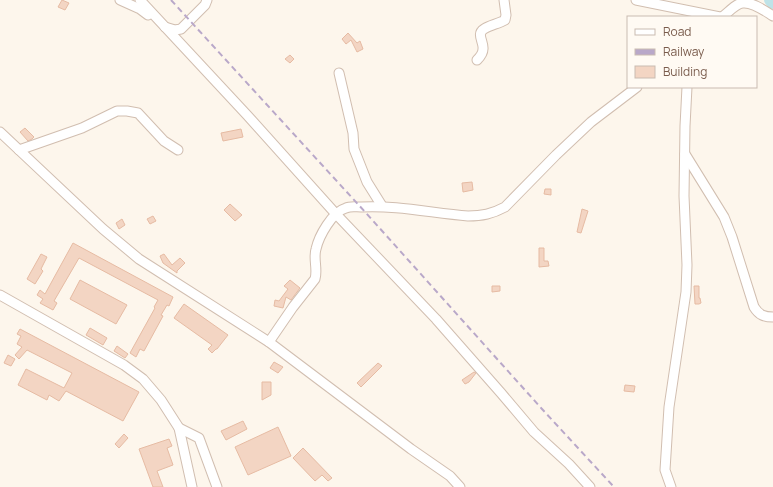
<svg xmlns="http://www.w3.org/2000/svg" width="773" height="487" font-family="Manrope,sans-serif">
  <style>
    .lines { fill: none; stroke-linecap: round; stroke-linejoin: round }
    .river { stroke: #bfe3e8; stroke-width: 12 }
    .building { fill: #f3d5c3; stroke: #e6bba3 }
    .minor-casing { stroke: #d1beb0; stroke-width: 11 }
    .minor { stroke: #fff; stroke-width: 9 }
    .rail { stroke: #b9a8c9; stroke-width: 2; stroke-dasharray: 6 4; stroke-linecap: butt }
  </style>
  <rect width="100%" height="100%" fill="#fdf6ec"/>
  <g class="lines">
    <path class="river" d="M 770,0 L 773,3"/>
  </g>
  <g class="building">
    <path d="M 62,0 L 69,3 L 65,10 L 58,7 Z"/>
    <path d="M 348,33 L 357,43 L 360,41 L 363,49 L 357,52 L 351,40 L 346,44 L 342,39 Z"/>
    <path d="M 290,55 L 294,59 L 290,63 L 285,59 Z"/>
    <path d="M 25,128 L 34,137 L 32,139 L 28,141 L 20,132 Z"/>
    <path d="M 241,129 L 243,137 L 223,141 L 221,133 Z"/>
    <path d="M 472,182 L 473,190 L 463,192 L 462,183 Z"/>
    <path d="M 545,189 L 551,189 L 551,195 L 544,194 Z"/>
    <path d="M 230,204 L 242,215 L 235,221 L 224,210 Z"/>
    <path d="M 582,209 L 588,211 L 581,233 L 577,232 Z"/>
    <path d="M 153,216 L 156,221 L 150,224 L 147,219 Z"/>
    <path d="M 122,219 L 125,225 L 119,229 L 116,223 Z"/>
    <path d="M 73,243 L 173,297 L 169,306 L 167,305 L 161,315 L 163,316 L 144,351 L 140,349 L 136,357 L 130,353 L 155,308 L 154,307 L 158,300 L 79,258 L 54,301 L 57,303 L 53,310 L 40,303 L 43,299 L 37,295 L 40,290 L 45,294 Z"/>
    <path d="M 539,248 L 544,248 L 544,261 L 548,261 L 549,266 L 539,267 Z"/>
    <path d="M 41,254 L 47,257 L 41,269 L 43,271 L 35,284 L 27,279 Z"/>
    <path d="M 164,254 L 172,265 L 180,258 L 185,263 L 177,271 L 177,273 L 163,263 L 160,256 Z"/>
    <path d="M 80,280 L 127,305 L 116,324 L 70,299 Z"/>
    <path d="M 290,280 L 300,288 L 291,300 L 286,297 L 283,308 L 274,306 L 275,300 L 279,301 L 288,289 L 284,286 Z"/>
    <path d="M 492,286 L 500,286 L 500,291 L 492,292 Z"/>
    <path d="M 694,286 L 699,286 L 699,298 L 700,298 L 701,303 L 699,304 L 695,304 Z"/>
    <path d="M 184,304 L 228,335 L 217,349 L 216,349 L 212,353 L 208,349 L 212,345 L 174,318 Z"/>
    <path d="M 90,328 L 107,338 L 103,345 L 86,335 Z"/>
    <path d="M 20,329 L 139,392 L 123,421 L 66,391 L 59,401 L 49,395 L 47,400 L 18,385 L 26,369 L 64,388 L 72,373 L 27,350 L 19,359 L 15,355 L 22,347 L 17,344 L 21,336 L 17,334 Z"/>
    <path d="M 117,346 L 128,354 L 125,358 L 114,351 Z"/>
    <path d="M 8,355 L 15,359 L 11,366 L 4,363 Z"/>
    <path d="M 274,362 L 283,367 L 278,373 L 270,368 Z"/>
    <path d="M 378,363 L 382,366 L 361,387 L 357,383 Z"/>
    <path d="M 474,372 L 476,373 L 469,382 L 465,384 L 462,380 Z"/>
    <path d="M 262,382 L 271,382 L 271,395 L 262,400 Z"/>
    <path d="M 625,385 L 635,386 L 634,392 L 624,391 Z"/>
    <path d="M 243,421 L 247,429 L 226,440 L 221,431 Z"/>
    <path d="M 278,427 L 291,456 L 248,475 L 235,447 Z"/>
    <path d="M 124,434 L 128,438 L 119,448 L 115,444 Z"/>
    <path d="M 169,439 L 172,446 L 167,448 L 173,465 L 157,471 L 163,487 L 153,487 L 139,449 Z"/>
    <path d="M 303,448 L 332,478 L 328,481 L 322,475 L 315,481 L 293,458 Z"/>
  </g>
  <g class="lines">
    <defs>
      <g id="minor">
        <path d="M 120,0 L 140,9 L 148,15"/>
        <path d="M 140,0 L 247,115 L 335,213 L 436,319 L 501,393 L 534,432 L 569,464 L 590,487"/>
        <path d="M 636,0 L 720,17"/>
        <path d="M 722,17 C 728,13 736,3 743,3 C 753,2 765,11 773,16"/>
        <path d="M 165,27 L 175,30 L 181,29 L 205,5 L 207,0"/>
        <path d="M 477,60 C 480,57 483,53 483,49 C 484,42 476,34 484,29 C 490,25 498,24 505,20 L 506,15 L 504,0"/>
        <path d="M 339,73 L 353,133 L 354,149 L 367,182 L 382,206"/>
        <path d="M 0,132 L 103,229 L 139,259 L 269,342 L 411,449 L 450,476 L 460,487"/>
        <path d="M 19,150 L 82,128 L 117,111 L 127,111 L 138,113 L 164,141 L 178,150"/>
        <path d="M 685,154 L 724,217 L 732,237 L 754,307 C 759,315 764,317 773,317"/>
        <path d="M 0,295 L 124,365 L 143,379 L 161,400 L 179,428 L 192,487"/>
        <path d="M 269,342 L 293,307 L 315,279 C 318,269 313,259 316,249 C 319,236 332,212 346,208 C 350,206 356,207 361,207 C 396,205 432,213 468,216 C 482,216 492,214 505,207 L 556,155 L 591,122 L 637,87"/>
        <path d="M 179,428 L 199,438 L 217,487"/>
        <path d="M 671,487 L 665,470 L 669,407 L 686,292 L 687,265 L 684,196 L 685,126 L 687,87"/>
      </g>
    </defs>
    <use href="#minor" class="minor-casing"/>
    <use href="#minor" class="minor"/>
    <path class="rail" d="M 171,0 L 366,213 L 542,409 L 614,487"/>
  </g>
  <rect x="627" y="16" width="130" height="72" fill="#fffaf3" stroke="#cabbb1"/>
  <rect x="635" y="29" width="20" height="6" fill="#ffffff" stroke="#cabbb1"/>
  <text x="663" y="36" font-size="12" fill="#7a5c4d">Road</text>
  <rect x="635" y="49" width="20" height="6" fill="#b9a8c9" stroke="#cabbb1"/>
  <text x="663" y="56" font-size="12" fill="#7a5c4d">Railway</text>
  <rect x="635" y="66" width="20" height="12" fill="#f3d5c3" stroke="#cabbb1"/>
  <text x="663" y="76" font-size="12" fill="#7a5c4d">Building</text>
</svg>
